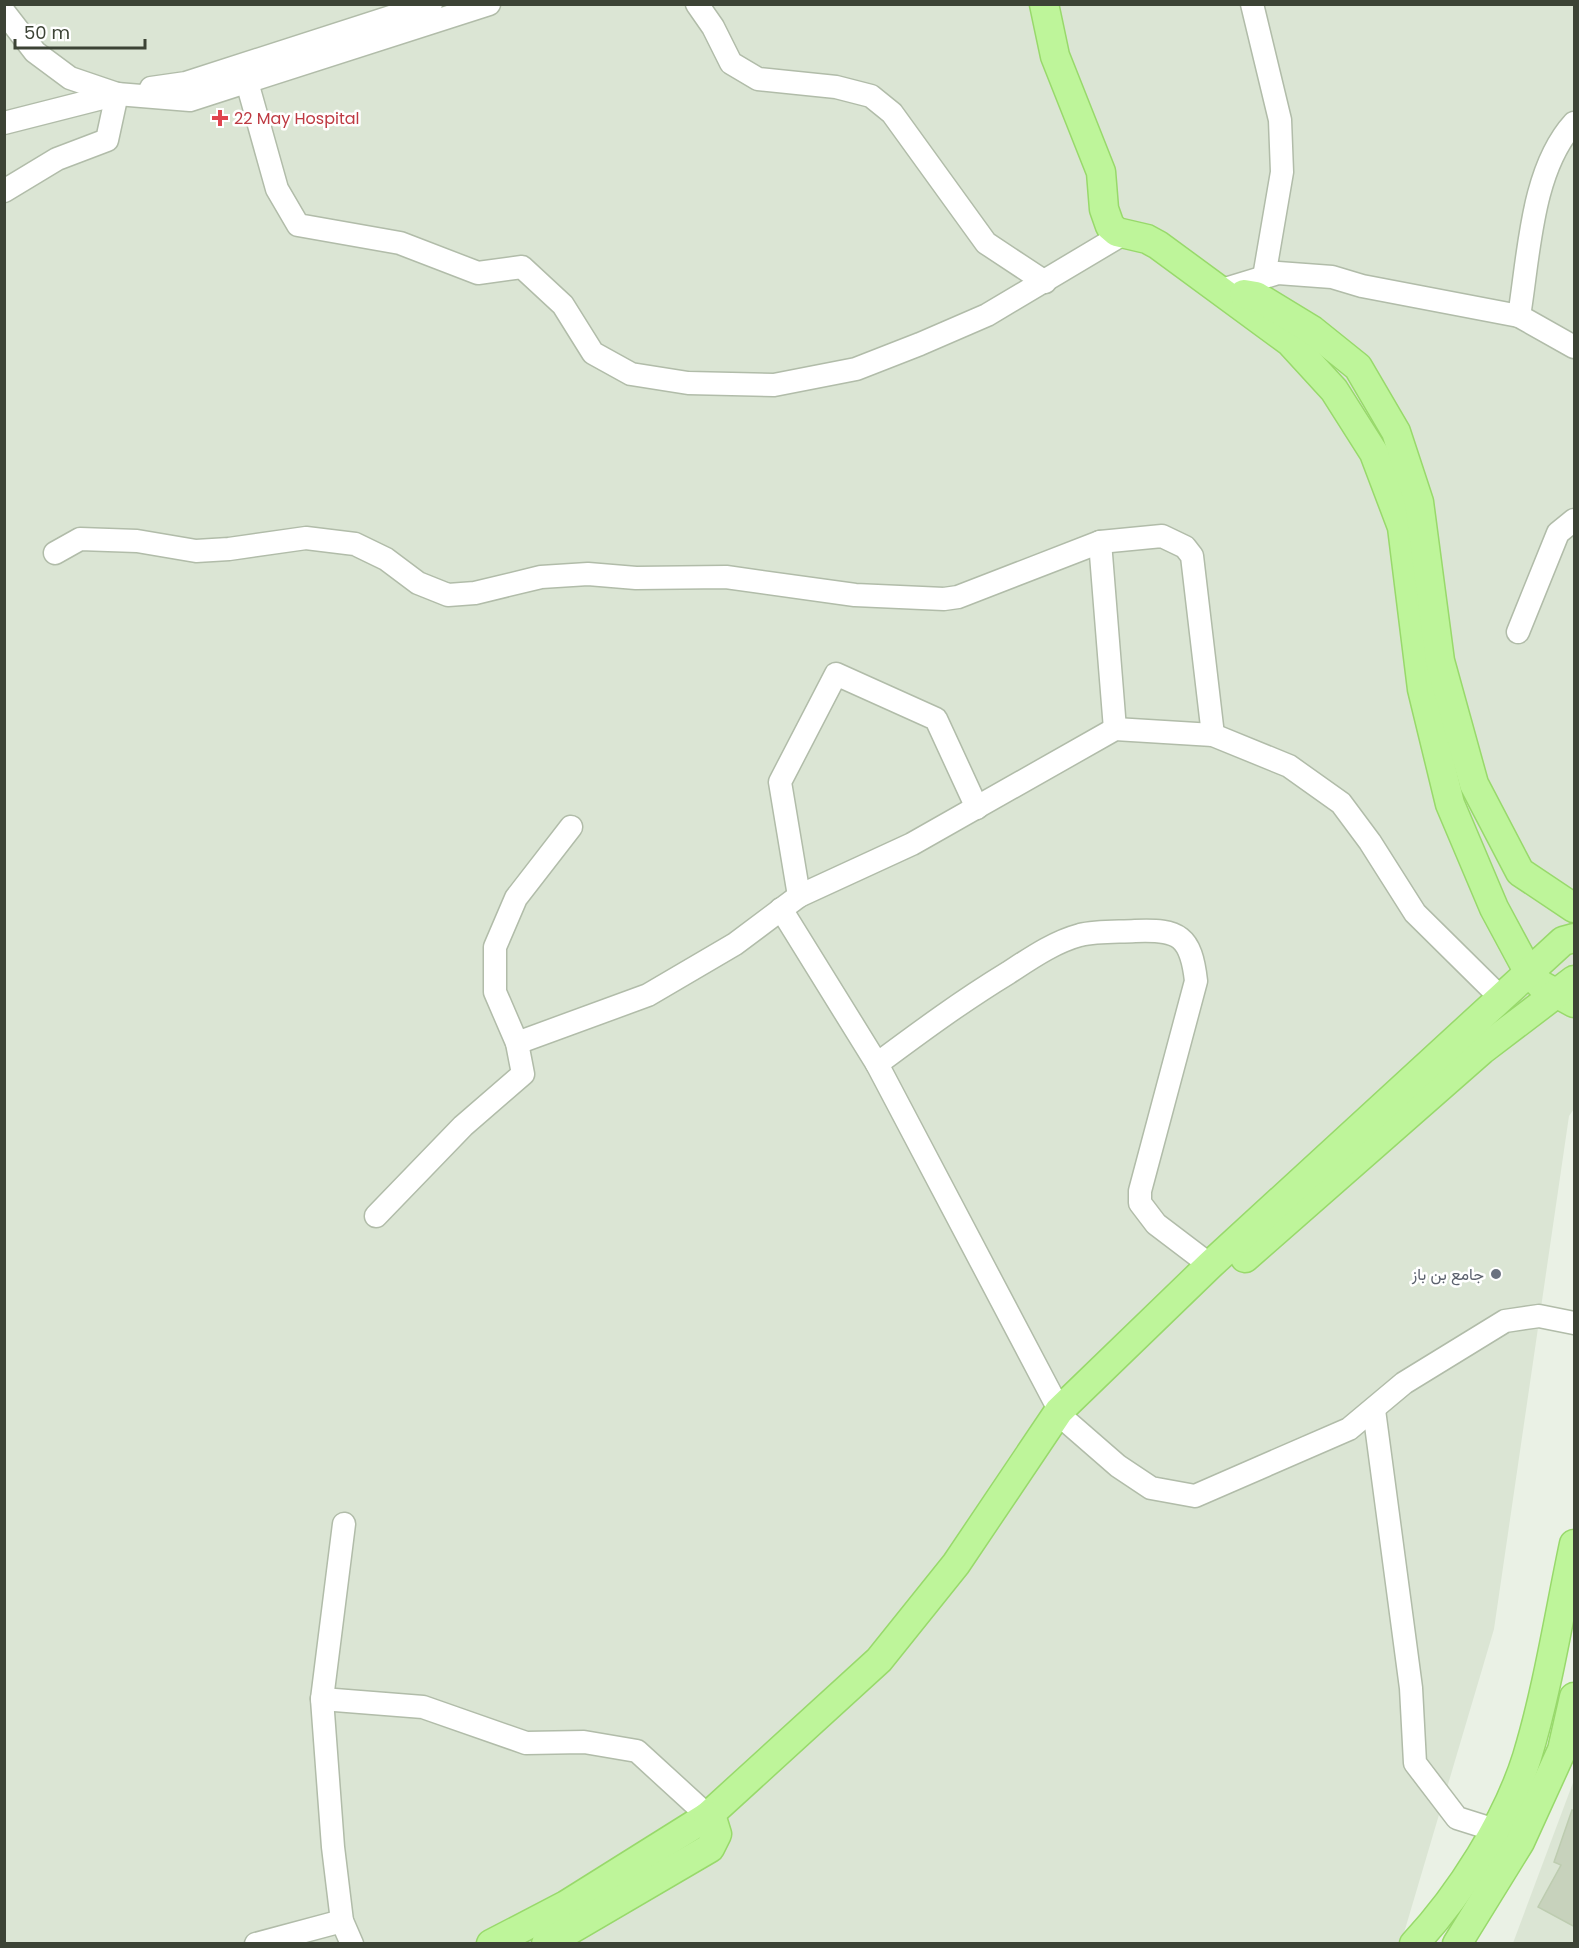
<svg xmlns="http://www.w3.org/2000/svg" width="1579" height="1948" font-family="Poppins,Vazirmatn,sans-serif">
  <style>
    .residential { fill: #dbe5d4 }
    .building { fill: #c7d2bc; stroke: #bdccb0; stroke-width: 1.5 }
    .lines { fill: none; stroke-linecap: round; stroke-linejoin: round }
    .minor-casing { stroke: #b1bca9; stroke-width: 25 }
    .major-casing { stroke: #98d96b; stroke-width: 31 }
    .minor { stroke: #fff; stroke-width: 22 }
    .major { stroke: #bef59a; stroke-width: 28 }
    .health-dot { fill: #e0444e; stroke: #fff; stroke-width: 2 }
    .worship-dot { fill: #6b7280; stroke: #fff; stroke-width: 2 }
    .labels { text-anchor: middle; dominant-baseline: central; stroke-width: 5; stroke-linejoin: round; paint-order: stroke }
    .health-label { font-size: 16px; fill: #be3a42; stroke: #fff; text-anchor: start }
    .worship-label { font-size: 16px; fill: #5b616d; stroke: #fff; text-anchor: end }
  </style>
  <rect width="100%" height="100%" fill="#eaf1e5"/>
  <g class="residential">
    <path d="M 5,5 L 1574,5 L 1574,1109 L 1569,1116 L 1494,1629 L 1401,1943 L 5,1944 Z"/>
    <path d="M 1574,1780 L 1574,1943 L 1513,1943 Z"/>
  </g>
  <path class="building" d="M 1572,1810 L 1575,1811 L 1575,1927 L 1538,1907 L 1561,1865 L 1554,1862 Z"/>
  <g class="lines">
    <defs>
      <g id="minor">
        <path d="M 697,4 L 713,27 L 731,63 L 758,79 L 836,87 L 871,96 L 892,113 L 986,243 L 1045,282"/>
        <path d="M 1252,4 L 1280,120 L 1282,172 L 1264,277"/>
        <path d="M 4,12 L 35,52 L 70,78 L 117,94 L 190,100 L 489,4"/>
        <path d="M 247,82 L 277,189 L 298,225 L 400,243 L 478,273 L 522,267 L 563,305 L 593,353 L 631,374 L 688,383 L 774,385 L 856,369 L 920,344 L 987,315 L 1123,234"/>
        <path d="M 151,88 L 186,83 L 431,4"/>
        <path d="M 4,123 L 118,94"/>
        <path d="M 4,191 L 57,159 L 107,140 L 117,94"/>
        <path d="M 1222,290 L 1278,273 L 1332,277 L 1362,286 L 1519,316 L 1574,347"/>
        <path d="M 1519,316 C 1529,256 1531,170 1574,123"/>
        <path d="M 1100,542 L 1115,729"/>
        <path d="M 55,553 L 80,539 L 137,541 L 196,551 L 229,549 L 306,538 L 355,544 L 386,559 L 418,583 L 448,595 L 475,593 L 541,577 L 588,574 L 636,578 L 726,577 L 855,595 L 944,599 L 958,597 L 1100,542 L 1162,536 L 1185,547 L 1192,556 L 1213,735"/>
        <path d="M 1518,632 L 1558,533 L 1574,520"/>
        <path d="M 799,896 L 780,782 L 836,674 L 936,719 L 977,808"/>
        <path d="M 781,909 L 877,1064 L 1064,1419 L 1118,1466 L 1151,1488 L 1195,1496 L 1349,1429 L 1404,1383 L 1505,1321 L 1539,1316 L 1574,1323"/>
        <path d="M 517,1043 L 648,995 L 735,944 L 799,896 L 912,844 L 1115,729 L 1213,735 L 1289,766 L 1341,803 L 1370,842 L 1415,913 L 1501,998"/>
        <path d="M 877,1064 C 920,1032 962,1001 1008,973 C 1031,958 1054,942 1080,935 C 1097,931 1117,932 1135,931 C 1179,929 1191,936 1196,981 L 1140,1191 L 1140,1203 L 1156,1224 L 1210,1265"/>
        <path d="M 376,1216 L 463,1126 L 523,1074 L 517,1043 L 495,992 L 495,947 L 516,898 L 571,827"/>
        <path d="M 1374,1410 L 1411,1688 L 1415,1763 L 1457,1818 L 1495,1830"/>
        <path d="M 344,1524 L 322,1699 L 333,1847 L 342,1921 L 352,1944"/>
        <path d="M 322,1699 L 423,1707 L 526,1743 L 584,1742 L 637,1751 L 708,1816"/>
        <path d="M 256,1944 L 342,1921"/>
      </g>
      <g id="major">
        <path d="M 1044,4 L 1055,56 L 1101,172 L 1104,209 L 1110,226 L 1117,232 L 1147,239 L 1158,245 L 1290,342 L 1334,390 L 1374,453 L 1402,527 L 1422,689 L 1450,804 L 1494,908 L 1529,973 L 1541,985 L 1574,1003"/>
        <path d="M 1244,294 L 1256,296 L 1312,330 L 1358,367 L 1396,432 L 1419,502 L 1440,661 L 1474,784 L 1520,872 L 1574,908"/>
        <path d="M 1245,1258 L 1482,1050 L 1574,980"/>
        <path d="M 491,1944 L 566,1905 L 708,1816 L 879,1660 L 956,1564 L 1059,1411 L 1210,1265 L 1563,941 L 1574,938"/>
        <path d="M 546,1944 L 710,1848 L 717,1834 L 713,1821 L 708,1816"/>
        <path d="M 1414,1944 C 1460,1895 1507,1821 1527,1757 C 1548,1688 1559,1615 1574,1544"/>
        <path d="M 1457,1944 L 1520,1842 L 1562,1750 L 1574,1697"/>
      </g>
    </defs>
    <use href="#minor" class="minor-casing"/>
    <use href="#major" class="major-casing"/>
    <use href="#minor" class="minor"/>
    <use href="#major" class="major"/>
  </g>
  <path class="health-dot" d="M217 109h6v6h6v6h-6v6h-6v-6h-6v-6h6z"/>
  <circle class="worship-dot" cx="1496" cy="1274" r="6"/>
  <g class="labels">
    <g class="health-label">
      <text x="234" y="118">22 May Hospital</text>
    </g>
    <g class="worship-label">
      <text x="1484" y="1274">جامع بن باز</text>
    </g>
  </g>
  <rect width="1579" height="1948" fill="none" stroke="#3c4335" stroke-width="12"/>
  <path d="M15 39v9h130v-9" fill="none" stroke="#3c4335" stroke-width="3"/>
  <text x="24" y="39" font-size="18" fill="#3c4335" stroke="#ffffff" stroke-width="4.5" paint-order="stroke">50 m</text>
</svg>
